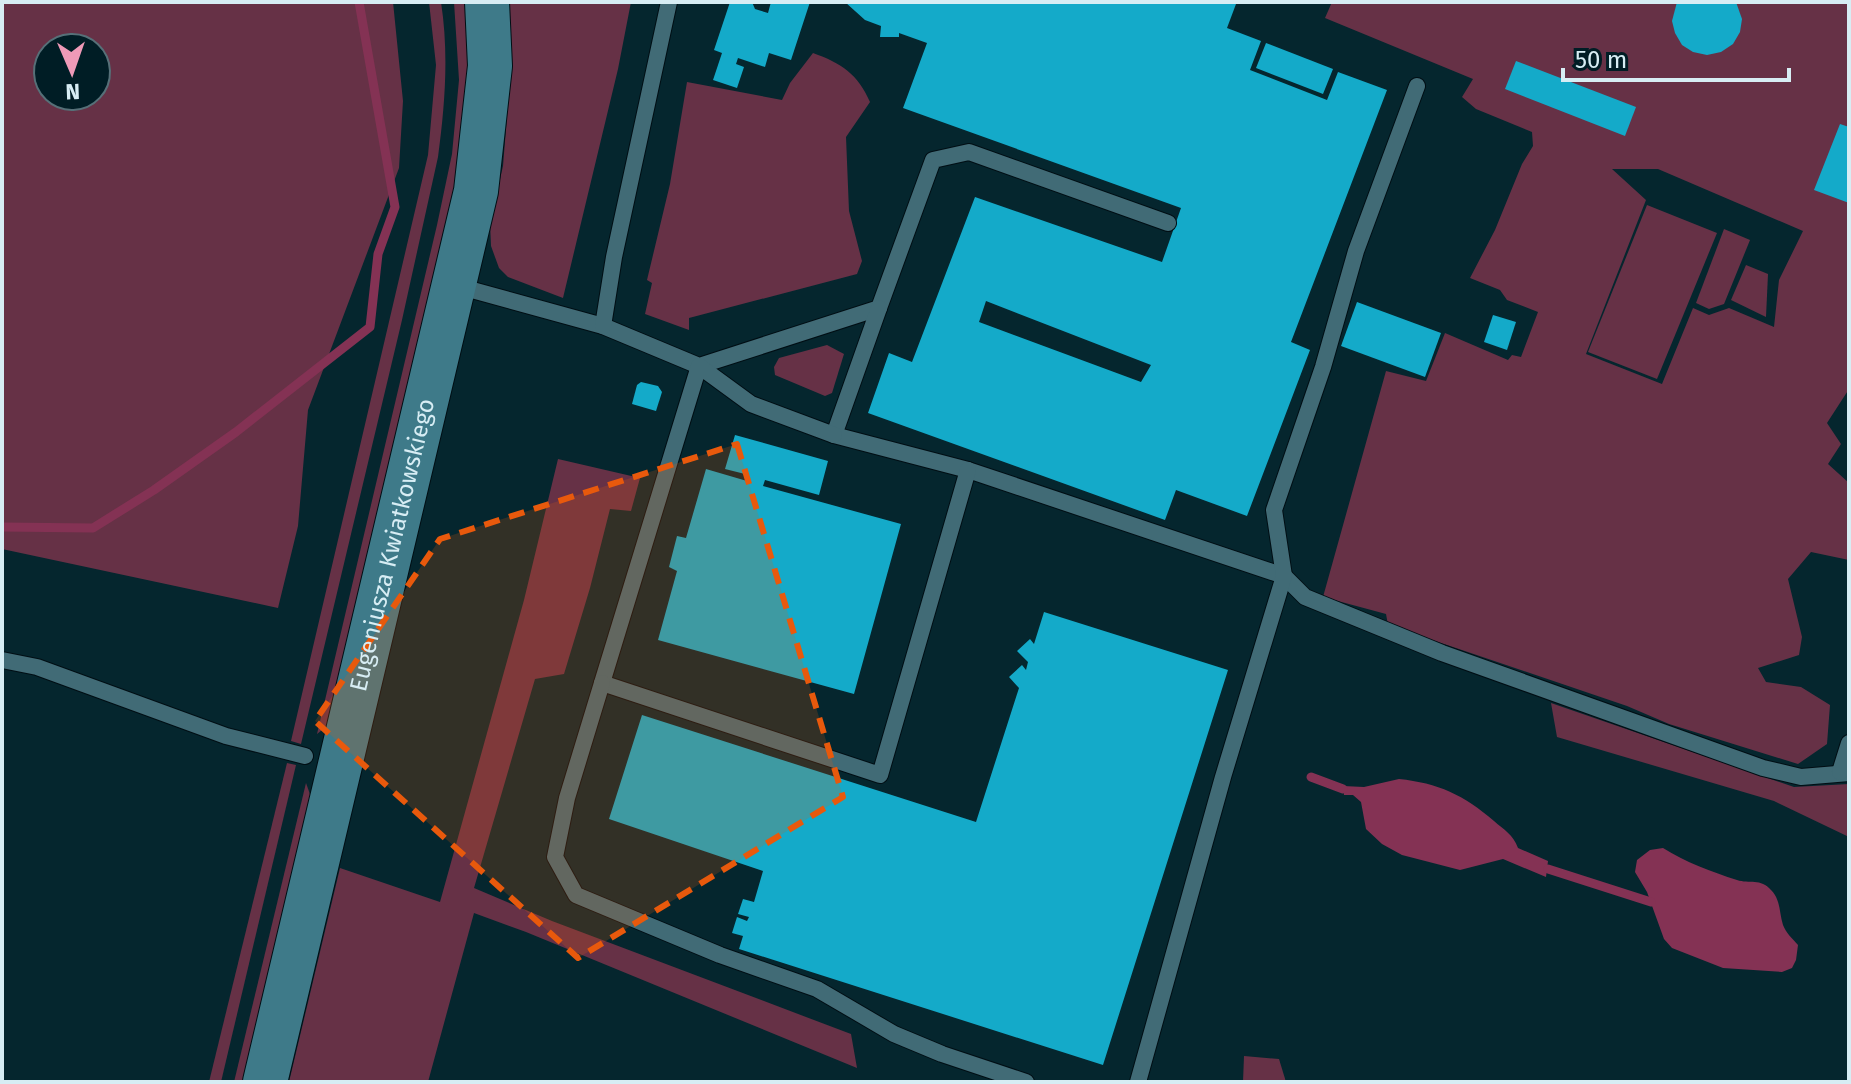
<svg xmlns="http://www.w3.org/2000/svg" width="1851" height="1084" font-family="'Fira Sans',sans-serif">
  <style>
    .green { fill: #663146; fill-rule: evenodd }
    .water { fill: #843254 }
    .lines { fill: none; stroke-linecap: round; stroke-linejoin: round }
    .stream { stroke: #843254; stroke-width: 9 }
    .building { fill: #14aac9; fill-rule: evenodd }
    .service-casing { stroke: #000e14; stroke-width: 18 }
    .secondary-casing { stroke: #000e14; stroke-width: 46 }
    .service { stroke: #416b76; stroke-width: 16 }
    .secondary { stroke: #3e7a89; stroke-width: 44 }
    .marked { fill: #e8590c; fill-opacity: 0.2; stroke: #e8590c; stroke-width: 6; stroke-dasharray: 16 10; stroke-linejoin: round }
    .labels { text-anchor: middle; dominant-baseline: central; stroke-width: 8; stroke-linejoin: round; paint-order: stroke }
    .street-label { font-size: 24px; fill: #d7edf4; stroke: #001d25 }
  </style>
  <rect width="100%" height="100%" fill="#05262e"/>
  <g class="green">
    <path d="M 2,2 L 393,2 L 403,101 L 399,168 L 308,410 L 298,526 L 278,608 L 2,549 ZM 48,48 L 96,48 L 96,96 L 48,96 Z"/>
    <path d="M 429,2 L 441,2 C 449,54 445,105 438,157 L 402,320 L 301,744 L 291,741 L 428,155 L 436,65 Z"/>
    <path d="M 454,2 L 469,2 L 471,27 L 462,158 L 327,726 L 317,734 L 437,225 L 452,154 L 459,80 Z"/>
    <path d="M 509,2 L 631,2 L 618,69 L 563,298 L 508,277 L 499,268 L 491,246 L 490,223 L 503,166 L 511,66 Z"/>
    <path d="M 1332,2 L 1849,2 L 1849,389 L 1827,423 L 1841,444 L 1828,464 L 1849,483 L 1849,560 L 1811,552 L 1788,579 L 1802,637 L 1799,655 L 1758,668 L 1766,682 L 1801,687 L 1830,705 L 1827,744 L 1798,764 L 1669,724 L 1627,706 L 1388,625 L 1386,614 L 1323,597 L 1386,371 L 1426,381 L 1445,333 L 1508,360 L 1512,355 L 1521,357 L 1538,312 L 1507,300 L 1500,290 L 1470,278 L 1495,230 L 1522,164 L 1533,146 L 1532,132 L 1476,109 L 1462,97 L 1473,79 L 1325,18 ZM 1612,169 L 1658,169 L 1803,231 L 1779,280 L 1774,327 L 1729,308 L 1709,315 L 1693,308 L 1662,384 L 1586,354 L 1646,200 Z"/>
    <path d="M 813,53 C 841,63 858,74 870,102 L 846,137 L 849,211 L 862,261 L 857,274 L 689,318 L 689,330 L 645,314 L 652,283 L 647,280 L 670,184 L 687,82 L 782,100 L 790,83 Z"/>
    <path d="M 1647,205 L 1717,233 L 1657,379 L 1588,352 Z"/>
    <path d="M 1724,229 L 1750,240 L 1724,304 L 1709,309 L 1696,303 Z"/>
    <path d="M 1746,265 L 1768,274 L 1766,317 L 1731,300 Z"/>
    <path d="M 827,345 L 844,354 L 832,393 L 825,396 L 775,375 L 774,367 L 779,358 Z"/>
    <path d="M 558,459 L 640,478 L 631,511 L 610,509 L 590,588 L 564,674 L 535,679 L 474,888 L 552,921 L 851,1034 L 857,1068 L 526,932 L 474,913 L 428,1082 L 289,1082 L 340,868 L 440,902 L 524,600 Z"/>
    <path d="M 1551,703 L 1794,787 L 1849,784 L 1849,837 L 1774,801 L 1557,737 Z"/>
    <path d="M 287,763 L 296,765 L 221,1082 L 209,1082 Z"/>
    <path d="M 306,783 L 312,800 L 246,1082 L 234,1082 Z"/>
    <path d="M 1244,1056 L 1279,1059 L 1286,1082 L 1243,1082 Z"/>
  </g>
  <g class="water">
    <path d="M 1399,779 C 1438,783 1464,795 1494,821 C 1504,830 1513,834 1518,848 L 1548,861 L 1546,877 L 1503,859 L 1460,870 L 1402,855 L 1382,844 L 1366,829 L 1361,802 L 1353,795 L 1344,795 L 1343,786 L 1364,787 Z"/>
    <path d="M 1663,848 C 1685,862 1712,872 1737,880 C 1749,884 1761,878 1771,890 C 1781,900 1779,913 1783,925 C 1786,933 1792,938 1798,945 L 1796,960 L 1792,968 L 1782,972 L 1723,968 L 1672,948 L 1664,939 L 1647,892 L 1635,872 L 1637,860 L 1650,850 Z"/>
  </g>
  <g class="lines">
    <g class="stream">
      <path d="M 2,527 L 93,528 L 154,490 L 236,432 L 370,327 L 378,254 L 395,207 L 359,2"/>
      <path d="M 1311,777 L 1343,789"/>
      <path d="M 1548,869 L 1651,902"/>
    </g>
  </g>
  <g class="building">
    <path d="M 730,2 L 752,2 L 755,9 L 768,13 L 771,2 L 810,2 L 791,60 L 769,53 L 765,67 L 738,58 L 736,64 L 744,67 L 737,88 L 713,80 L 722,53 L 714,50 Z"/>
    <path d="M 845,2 L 1231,2 L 1236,4 L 1227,28 L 1261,41 L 1250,70 L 1327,100 L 1338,72 L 1387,90 L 1291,342 L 1310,350 L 1247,516 L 1176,490 L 1165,520 L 868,413 L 889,353 L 912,362 L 975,197 L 1162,262 L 1181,208 L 903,108 L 927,43 L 899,33 L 899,37 L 880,37 L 881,26 L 865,20 ZM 986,301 L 1151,365 L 1141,382 L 979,322 Z"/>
    <path d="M 1677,2 L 1736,2 L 1742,19 L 1740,32 L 1733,44 L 1721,52 L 1707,55 L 1693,52 L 1682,45 L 1675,33 L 1672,21 Z"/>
    <path d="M 1266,43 L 1333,69 L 1323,94 L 1256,68 Z"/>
    <path d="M 1516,61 L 1636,107 L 1625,136 L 1505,89 Z"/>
    <path d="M 1840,124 L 1849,127 L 1849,203 L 1814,190 Z"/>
    <path d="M 1357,302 L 1441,333 L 1425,377 L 1341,346 Z"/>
    <path d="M 1493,315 L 1516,322 L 1507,350 L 1484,342 Z"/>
    <path d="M 641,382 L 658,386 L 662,392 L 656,411 L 632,404 L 637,385 Z"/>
    <path d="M 735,435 L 828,461 L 819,495 L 765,480 L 763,486 L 901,524 L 854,694 L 658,640 L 677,571 L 669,567 L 677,536 L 686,538 L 706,469 L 747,481 L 749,475 L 725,469 Z"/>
    <path d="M 1044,612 L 1228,670 L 1103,1065 L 739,949 L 743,936 L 732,933 L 737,917 L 747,921 L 749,917 L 738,914 L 743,899 L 754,902 L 763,871 L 609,819 L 642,715 L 976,822 L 1019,688 L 1009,677 L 1022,665 L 1026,670 L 1028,662 L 1017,651 L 1030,639 L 1034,644 Z"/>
  </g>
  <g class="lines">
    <defs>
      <g id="service">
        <path d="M 454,285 L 603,326 L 699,366 L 879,308 L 933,160 L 969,152 L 1168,223"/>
        <path d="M 879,308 L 834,435 L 968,470 L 1284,576 L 1305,597 L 1442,653 L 1763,768 L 1801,777 L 1849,773"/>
        <path d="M 603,326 L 614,257 L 669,2"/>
        <path d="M 834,435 L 751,404 L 699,366 L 602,683 L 880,775 L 968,470"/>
        <path d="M 2,660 L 37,667 L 226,736 L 305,756"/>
        <path d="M 602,683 L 567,798 L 555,857 L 576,895 L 720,955 L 817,989 L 894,1034 L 942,1054 L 1026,1082"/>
        <path d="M 1840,772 L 1849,743"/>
        <path d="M 1138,1082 L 1223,777 L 1284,576 L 1274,510 L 1323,367 L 1356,251 L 1417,86"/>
      </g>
      <g id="secondary">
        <path id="s1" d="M 265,1082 L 476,191 L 490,66 L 487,2"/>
      </g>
    </defs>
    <use href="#service" class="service-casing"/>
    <use href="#secondary" class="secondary-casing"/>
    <use href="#service" class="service"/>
    <use href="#secondary" class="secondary"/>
  </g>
  <path class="marked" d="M 737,444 L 843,797 L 578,958 L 315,721 L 440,539 Z"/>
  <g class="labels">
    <g class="street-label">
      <text stroke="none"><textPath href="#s1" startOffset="552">Eugeniusza Kwiatkowskiego</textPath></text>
    </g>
  </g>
  <rect width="1851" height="1084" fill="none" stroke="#d7edf4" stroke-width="8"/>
  <g transform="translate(72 72) rotate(178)"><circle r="38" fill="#001d25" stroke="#567078" stroke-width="2"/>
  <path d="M0-6L14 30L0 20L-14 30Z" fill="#ef9ab8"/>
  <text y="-12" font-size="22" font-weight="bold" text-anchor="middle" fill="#d7edf4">N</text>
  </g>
  <path d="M1563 68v12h226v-12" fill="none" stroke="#d7edf4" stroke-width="4"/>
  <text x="1575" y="68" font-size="24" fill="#d7edf4" stroke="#001d25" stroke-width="6" paint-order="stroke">50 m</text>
</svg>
